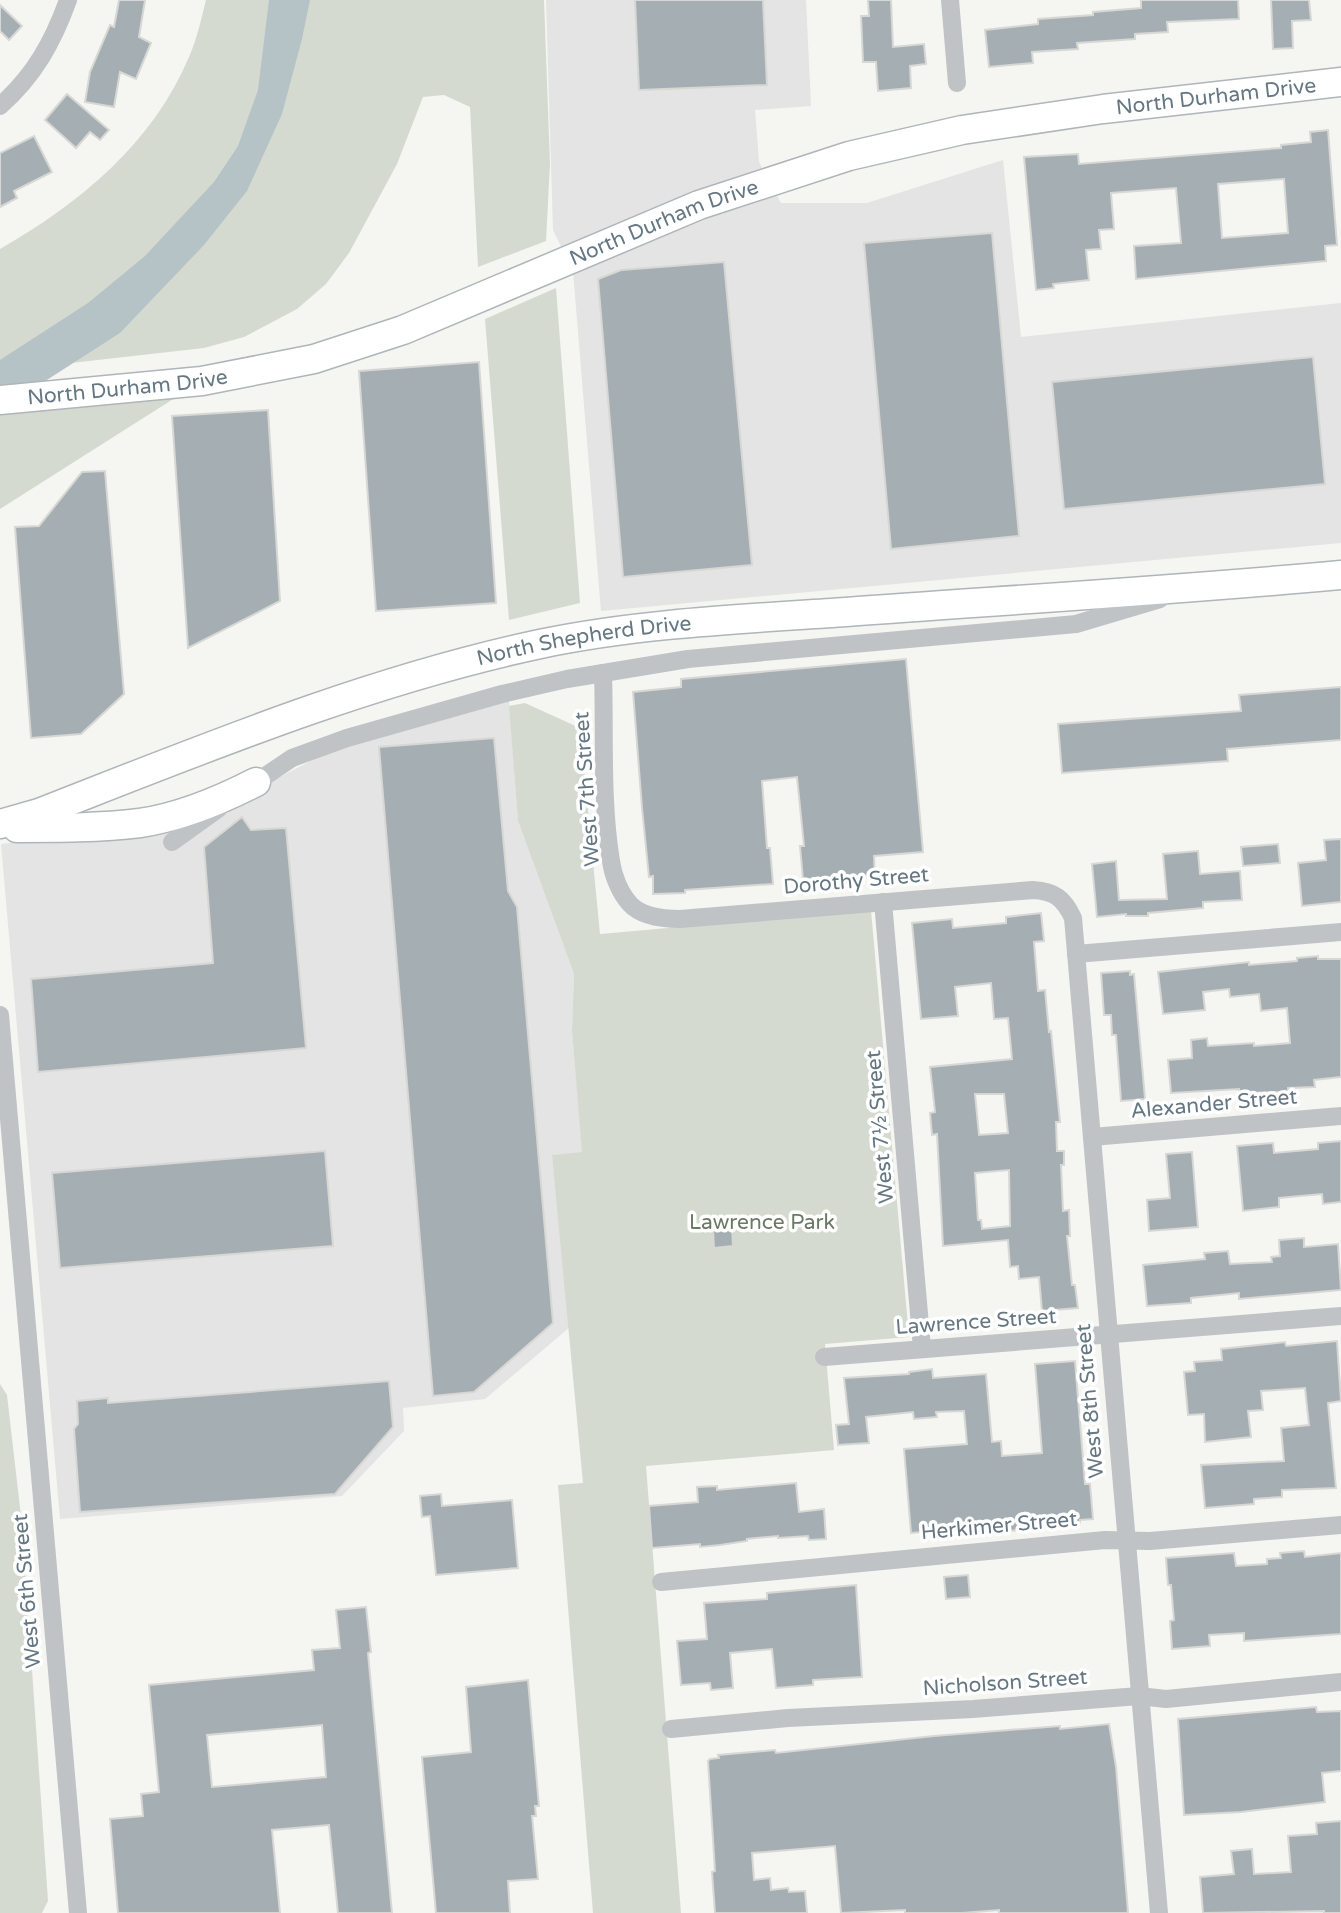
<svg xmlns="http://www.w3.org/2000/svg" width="1341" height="1913" font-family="'Varela Round',sans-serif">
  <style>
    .built { fill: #e3e4e3 }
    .green { fill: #d5dad1 }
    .water { fill: #b5c2c6 }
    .building { fill: #a5aeb3; stroke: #d7d7d4; stroke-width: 2; fill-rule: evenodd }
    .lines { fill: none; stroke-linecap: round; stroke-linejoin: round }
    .primary-casing { stroke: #b0b5b9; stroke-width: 31 }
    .street { stroke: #bfc3c6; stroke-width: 18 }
    .primary { stroke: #fff; stroke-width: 28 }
    .labels { text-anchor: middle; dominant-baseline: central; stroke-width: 7; stroke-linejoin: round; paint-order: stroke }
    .street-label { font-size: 21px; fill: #657782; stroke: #fff }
    .park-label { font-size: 21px; fill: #697a64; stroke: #fff }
  </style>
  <rect width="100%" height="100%" fill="#f5f5f2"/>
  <g class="built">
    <path d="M 546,0 L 806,0 L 811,106 L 755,110 L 759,162 L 781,203 L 867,203 L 1003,160 L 1021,337 L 1341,303 L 1341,543 L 601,611 L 573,271 L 553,230 Z"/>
    <path d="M 509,701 L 518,821 L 574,974 L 572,1031 L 583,1153 L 552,1155 L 570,1327 L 485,1399 L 403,1408 L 404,1431 L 342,1496 L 60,1519 L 1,844 L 143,826 L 278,778 L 322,755 L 392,729 Z"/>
  </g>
  <g class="green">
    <path d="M 206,0 L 544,0 L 550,164 L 546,241 L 478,267 L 470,107 L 444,95 L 423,97 L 397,164 L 349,253 L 326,284 L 297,309 L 244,337 L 204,348 L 0,371 L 0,249 C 79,204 153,143 189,57 C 197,39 201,19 206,0 Z"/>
    <path d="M 556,288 L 580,603 L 509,620 L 485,319 Z"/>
    <path d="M 178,396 L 0,509 L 0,413 Z"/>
    <path d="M 525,703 L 580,728 L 600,934 L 871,910 L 909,1337 L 825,1344 L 834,1450 L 646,1466 L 681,1913 L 593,1913 L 558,1485 L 583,1483 L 552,1155 L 582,1152 L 572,1031 L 574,974 L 518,821 L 509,706 Z"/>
    <path d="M 0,1384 L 7,1395 L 22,1525 L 48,1901 L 42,1913 L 0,1913 Z"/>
  </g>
  <path class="water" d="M 269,0 L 310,0 L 302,39 L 282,114 L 247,191 L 204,245 L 120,333 L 0,410 L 0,360 L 88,303 L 145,256 L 214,182 L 238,146 L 258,90 Z"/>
  <g class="building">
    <path d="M 119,0 L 145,0 L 139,37 L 151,43 L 136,79 L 120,72 L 114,107 L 85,102 L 90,72 L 110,25 L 114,27 Z"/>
    <path d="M 635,0 L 763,0 L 767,85 L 639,90 Z"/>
    <path d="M 868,0 L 891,0 L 893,47 L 924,44 L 926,64 L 910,66 L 911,88 L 878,91 L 876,62 L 863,62 L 861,16 L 869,16 Z"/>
    <path d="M 1141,0 L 1238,0 L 1239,19 L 1167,22 L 1168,32 L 1135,34 L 1135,39 L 1077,43 L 1078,49 L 1032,52 L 1033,63 L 989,67 L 985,30 L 1038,24 L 1038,19 L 1093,15 L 1093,12 L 1141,8 Z"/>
    <path d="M 1271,0 L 1309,0 L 1311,20 L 1292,21 L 1293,48 L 1273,49 Z"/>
    <path d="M 0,5 L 22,26 L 9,40 L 0,31 Z"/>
    <path d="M 67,94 L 109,130 L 100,140 L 90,132 L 76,148 L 45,120 Z"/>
    <path d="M 1328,130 L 1337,245 L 1325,246 L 1326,261 L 1136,279 L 1134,246 L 1181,243 L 1176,188 L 1111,193 L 1114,229 L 1099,230 L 1101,249 L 1086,250 L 1089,280 L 1053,284 L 1054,288 L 1036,290 L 1024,157 L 1078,154 L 1079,164 L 1281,148 L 1281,145 L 1311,142 L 1310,132 ZM 1284,179 L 1288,233 L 1222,238 L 1218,184 Z"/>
    <path d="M 34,136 L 52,172 L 14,191 L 17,198 L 0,207 L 0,153 Z"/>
    <path d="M 992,233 L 1019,536 L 891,549 L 864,243 Z"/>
    <path d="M 724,262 L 752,565 L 623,577 L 598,279 L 621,270 Z"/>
    <path d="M 1313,357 L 1325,484 L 1064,509 L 1052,382 Z"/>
    <path d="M 479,362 L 496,603 L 376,611 L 359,371 Z"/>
    <path d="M 268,410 L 280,601 L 188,648 L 172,416 Z"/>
    <path d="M 105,471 L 124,694 L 81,734 L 31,738 L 15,527 L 39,526 L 82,472 Z"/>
    <path d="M 906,659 L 923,852 L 874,856 L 875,876 L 803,880 L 800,846 L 804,846 L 797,777 L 762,781 L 767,848 L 770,848 L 773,884 L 685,890 L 685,893 L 653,894 L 653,876 L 649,877 L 642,808 L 633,692 L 681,687 L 681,679 Z"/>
    <path d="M 1341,687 L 1341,740 L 1227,749 L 1228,761 L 1062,773 L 1058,724 L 1241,711 L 1239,695 Z"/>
    <path d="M 494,738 L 508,891 L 517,907 L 553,1323 L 474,1392 L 433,1396 L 379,747 Z"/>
    <path d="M 242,817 L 251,830 L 286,828 L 306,1048 L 38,1072 L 31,979 L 213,963 L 204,847 Z"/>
    <path d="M 1341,839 L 1341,902 L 1302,906 L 1298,863 L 1326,860 L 1324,840 Z"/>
    <path d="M 1278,844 L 1280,863 L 1243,866 L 1241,847 Z"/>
    <path d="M 1198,851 L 1200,874 L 1240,871 L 1242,900 L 1203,902 L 1203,908 L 1148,913 L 1148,916 L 1126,916 L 1126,914 L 1097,917 L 1092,864 L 1116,861 L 1119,900 L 1167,899 L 1163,854 Z"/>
    <path d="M 1041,913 L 1044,941 L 1034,942 L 1038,991 L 1045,990 L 1049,1032 L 1051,1031 L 1060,1122 L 1056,1122 L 1057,1151 L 1064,1151 L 1064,1165 L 1061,1165 L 1063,1211 L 1069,1210 L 1070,1236 L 1067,1236 L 1072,1285 L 1075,1285 L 1078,1308 L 1042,1311 L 1039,1277 L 1019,1279 L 1018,1266 L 1010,1267 L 1008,1240 L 943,1246 L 937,1134 L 932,1135 L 930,1113 L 935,1112 L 930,1067 L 1012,1059 L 1008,1018 L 994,1019 L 991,983 L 955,987 L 958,1016 L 921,1019 L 912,923 L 952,919 L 953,928 L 1006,923 L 1006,917 ZM 975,1094 L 1004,1094 L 1008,1133 L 979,1135 ZM 1009,1170 L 1010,1226 L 982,1229 L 981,1220 L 978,1220 L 975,1173 Z"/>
    <path d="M 1318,956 L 1318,959 L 1341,959 L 1341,1077 L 1314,1080 L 1315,1087 L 1288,1088 L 1288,1092 L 1239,1093 L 1239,1089 L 1171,1093 L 1168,1060 L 1192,1058 L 1191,1040 L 1207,1038 L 1208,1046 L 1254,1043 L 1254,1046 L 1290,1043 L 1287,1008 L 1261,1011 L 1259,994 L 1230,997 L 1229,989 L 1203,992 L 1205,1010 L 1163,1014 L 1158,972 L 1249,962 L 1249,965 L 1297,961 L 1297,958 Z"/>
    <path d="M 1130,971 L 1130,975 L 1134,974 L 1145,1099 L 1121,1101 L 1116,1035 L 1112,1035 L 1111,1015 L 1104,1015 L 1101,973 Z"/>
    <path d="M 1341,1141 L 1341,1202 L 1323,1204 L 1322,1194 L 1279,1198 L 1279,1207 L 1243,1211 L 1237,1146 L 1273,1143 L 1274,1153 L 1318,1149 L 1318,1143 Z"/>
    <path d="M 325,1151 L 333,1246 L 60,1268 L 52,1173 Z"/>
    <path d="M 1192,1152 L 1198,1227 L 1149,1231 L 1147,1200 L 1170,1198 L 1166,1154 Z"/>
    <path d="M 732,1227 L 733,1246 L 714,1248 L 713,1229 Z"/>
    <path d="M 1304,1238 L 1304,1247 L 1338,1244 L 1341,1290 L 1239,1299 L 1239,1293 L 1191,1298 L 1191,1303 L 1147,1306 L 1143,1265 L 1205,1259 L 1204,1253 L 1228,1251 L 1230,1264 L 1272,1262 L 1271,1257 L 1280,1256 L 1279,1240 Z"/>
    <path d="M 1337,1341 L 1341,1401 L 1328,1403 L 1336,1488 L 1282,1490 L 1282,1497 L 1254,1499 L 1254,1504 L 1205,1508 L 1201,1465 L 1284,1461 L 1281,1428 L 1309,1425 L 1305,1388 L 1261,1391 L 1263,1410 L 1248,1411 L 1251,1437 L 1205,1442 L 1204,1414 L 1188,1415 L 1184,1372 L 1195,1371 L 1194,1362 L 1222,1360 L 1221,1349 L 1285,1342 L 1286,1346 Z"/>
    <path d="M 1075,1361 L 1085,1484 L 1090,1484 L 1093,1519 L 1080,1520 L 1080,1525 L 996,1532 L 995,1526 L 911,1533 L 904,1449 L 967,1444 L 964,1411 L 936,1412 L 937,1417 L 914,1419 L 913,1412 L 866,1417 L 869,1443 L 838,1445 L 836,1425 L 849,1424 L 844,1378 L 909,1374 L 909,1372 L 932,1369 L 933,1378 L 986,1374 L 992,1442 L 1001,1441 L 1002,1456 L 1042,1453 L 1035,1364 Z"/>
    <path d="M 389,1381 L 393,1427 L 335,1494 L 80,1512 L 74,1429 L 78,1424 L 77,1401 L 108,1398 L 108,1403 Z"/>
    <path d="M 796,1483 L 799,1512 L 824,1509 L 826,1539 L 809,1540 L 808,1536 L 778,1538 L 778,1536 L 747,1539 L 747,1541 L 720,1545 L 700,1547 L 700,1544 L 652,1548 L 649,1506 L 698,1502 L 697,1487 L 717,1486 L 717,1490 Z"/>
    <path d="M 441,1494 L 442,1506 L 512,1500 L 518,1568 L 436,1575 L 430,1516 L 422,1517 L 420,1496 Z"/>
    <path d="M 1304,1551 L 1305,1557 L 1341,1553 L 1341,1634 L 1244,1641 L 1244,1633 L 1209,1635 L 1210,1646 L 1172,1649 L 1170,1621 L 1174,1620 L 1171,1585 L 1168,1585 L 1166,1558 L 1234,1553 L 1236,1566 L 1267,1564 L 1267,1559 L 1281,1558 L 1280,1553 Z"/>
    <path d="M 968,1575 L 970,1597 L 946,1599 L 944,1577 Z"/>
    <path d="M 856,1585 L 862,1677 L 813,1680 L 813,1685 L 776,1688 L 772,1649 L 730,1653 L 733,1688 L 711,1690 L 710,1683 L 681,1685 L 677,1641 L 707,1639 L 704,1603 L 767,1599 L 767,1593 Z"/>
    <path d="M 366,1607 L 371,1652 L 368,1653 L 392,1913 L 338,1913 L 329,1825 L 272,1830 L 280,1913 L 118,1913 L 110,1819 L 143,1816 L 141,1794 L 159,1792 L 149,1685 L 314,1670 L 312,1650 L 340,1648 L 336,1610 ZM 322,1725 L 326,1777 L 212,1787 L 207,1735 Z"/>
    <path d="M 528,1680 L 539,1806 L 535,1806 L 536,1816 L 532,1816 L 538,1879 L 508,1881 L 510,1913 L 436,1913 L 422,1757 L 471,1752 L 466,1687 Z"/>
    <path d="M 1316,1707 L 1317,1712 L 1341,1711 L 1341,1771 L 1322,1773 L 1325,1802 L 1241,1812 L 1184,1815 L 1178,1719 Z"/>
    <path d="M 1109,1724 L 1116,1767 L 1128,1912 L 1126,1913 L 999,1913 L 999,1910 L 962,1913 L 905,1913 L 905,1910 L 841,1913 L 835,1846 L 752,1853 L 754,1880 L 770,1878 L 771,1890 L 788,1888 L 789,1892 L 805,1891 L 807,1913 L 715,1913 L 712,1872 L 715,1871 L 708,1761 L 710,1759 L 719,1758 L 718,1755 L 775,1750 L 776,1753 L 934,1736 L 1060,1726 L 1060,1729 Z"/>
    <path d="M 1341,1821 L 1341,1913 L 1324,1913 L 1324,1911 L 1203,1913 L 1200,1877 L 1234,1874 L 1231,1851 L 1252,1849 L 1254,1874 L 1291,1872 L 1288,1836 L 1317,1834 L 1316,1823 Z"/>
  </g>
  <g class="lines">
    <defs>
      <g id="primary">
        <path id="s1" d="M 0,400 L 202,381 L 314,359 L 403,330 L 699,205 L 849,156 L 962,130 L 1103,109 L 1341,82"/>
        <path id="s2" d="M 0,824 L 39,813 C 203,749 367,681 540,644 C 641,623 744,619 846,612 C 1011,600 1176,590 1341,575"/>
        <path d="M 17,828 C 57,828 100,828 140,823 C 181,817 219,801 256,782"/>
      </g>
    </defs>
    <use href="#primary" class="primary-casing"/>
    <g class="street">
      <path d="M 950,0 L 957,83"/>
      <path d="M 0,106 C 34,76 53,42 68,0"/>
      <path d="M 603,673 C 605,735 601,800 611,861 C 613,876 620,893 630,904 C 642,917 664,919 680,919 L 1033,890 C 1055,891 1064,899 1073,918 L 1159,1913"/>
      <path d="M 249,787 L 292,758 L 347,738 L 502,694 L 567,679 L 688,659 L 1076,624 L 1160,599"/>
      <path d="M 172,842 L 218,809"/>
      <path d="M 883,902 L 922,1348"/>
      <path d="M 1076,954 L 1341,932"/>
      <path d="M 0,1015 L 78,1913"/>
      <path d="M 1092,1137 L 1341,1116"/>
      <path d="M 824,1357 L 1341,1316"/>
      <path d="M 661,1582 L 1105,1540 L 1150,1541 L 1341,1525"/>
      <path d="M 671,1729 L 788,1718 L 973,1709 L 1139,1696 L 1166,1699 L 1341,1682"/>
    </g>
    <use href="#primary" class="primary"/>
  </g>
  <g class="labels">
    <g class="street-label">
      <text stroke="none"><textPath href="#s1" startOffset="1262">North Durham Drive</textPath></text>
      <text stroke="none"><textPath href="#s1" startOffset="693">North Durham Drive</textPath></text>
      <text stroke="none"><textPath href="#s1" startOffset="128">North Durham Drive</textPath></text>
      <text stroke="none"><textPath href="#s2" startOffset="614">North Shepherd Drive</textPath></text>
      <text transform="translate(587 789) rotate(-94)">West 7th Street</text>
      <text transform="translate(856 881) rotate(-5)">Dorothy Street</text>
      <text transform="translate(1214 1104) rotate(-5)">Alexander Street</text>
      <text transform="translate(880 1127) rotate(-95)">West 7½ Street</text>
      <text transform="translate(976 1322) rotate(-4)">Lawrence Street</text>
      <text transform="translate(1090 1401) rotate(-95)">West 8th Street</text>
      <text transform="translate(999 1526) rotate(-5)">Herkimer Street</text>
      <text transform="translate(27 1591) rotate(-95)">West 6th Street</text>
      <text transform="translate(1005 1683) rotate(-4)">Nicholson Street</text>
    </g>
    <g class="park-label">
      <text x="762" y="1222">Lawrence Park</text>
    </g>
  </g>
</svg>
